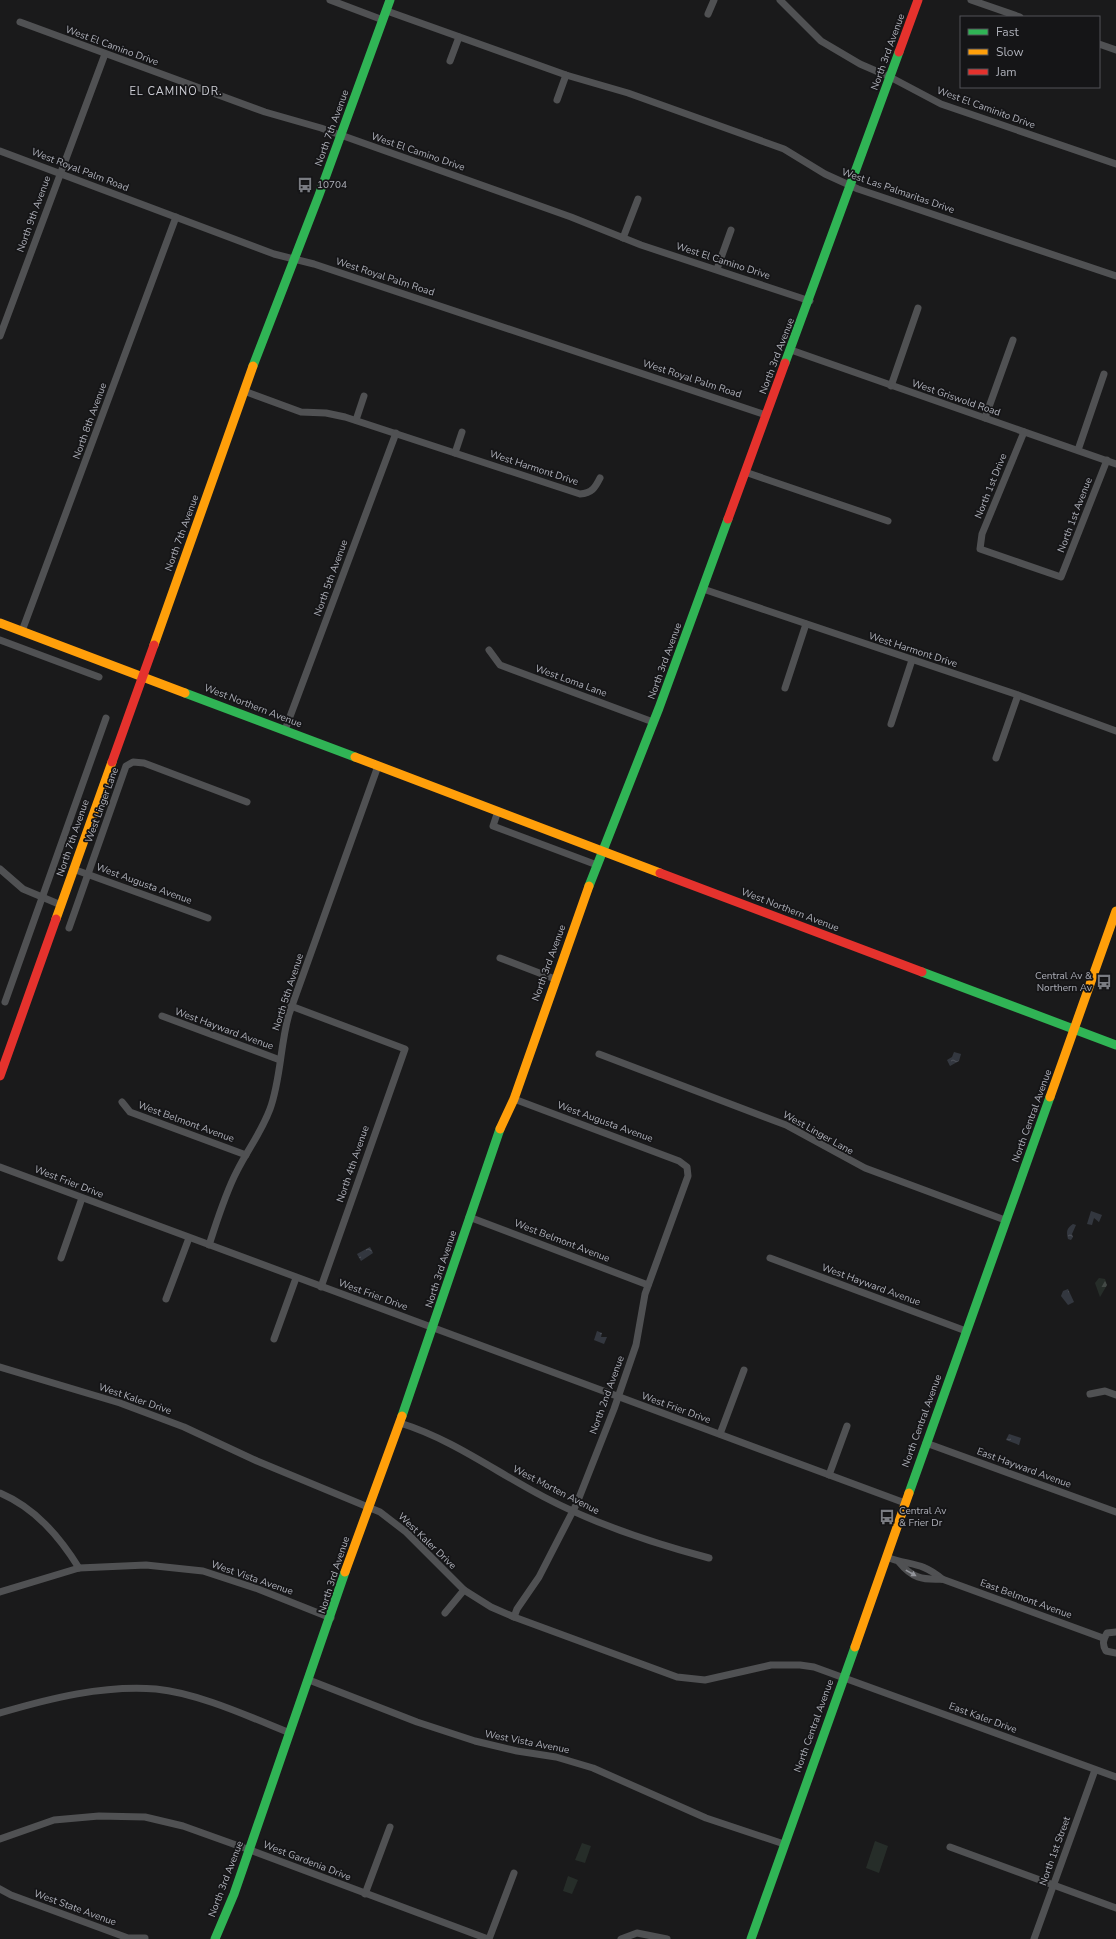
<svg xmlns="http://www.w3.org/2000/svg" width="1116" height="1939" font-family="'Nunito Sans',sans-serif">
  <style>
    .forest { fill: url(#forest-firs) }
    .pitch { fill: #262d29 }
    .water { fill: url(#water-ripples) }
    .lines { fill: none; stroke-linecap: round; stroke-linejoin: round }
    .street { stroke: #505153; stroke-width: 7 }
    .fast { stroke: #30b455; stroke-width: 9 }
    .slow { stroke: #ff9f0a; stroke-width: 9 }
    .jam { stroke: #e5322d; stroke-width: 9 }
    .oneway { fill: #92949a }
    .labels { text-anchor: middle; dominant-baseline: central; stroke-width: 3.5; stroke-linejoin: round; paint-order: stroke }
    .street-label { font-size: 10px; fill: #aeb0b9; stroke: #151517 }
    .poi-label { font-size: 10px; fill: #aeb0b9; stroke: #151517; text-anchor: start }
    .neighbourhood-label { font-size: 11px; letter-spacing: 1px; fill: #cecfd6; stroke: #151517 }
  </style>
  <defs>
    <pattern id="forest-firs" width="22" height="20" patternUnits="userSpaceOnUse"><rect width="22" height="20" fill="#262d29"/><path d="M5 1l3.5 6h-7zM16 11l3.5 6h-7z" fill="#434946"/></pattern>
    <pattern id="water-ripples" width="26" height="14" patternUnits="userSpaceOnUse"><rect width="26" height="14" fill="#33373f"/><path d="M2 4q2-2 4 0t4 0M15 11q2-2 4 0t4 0" fill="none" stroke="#4e5159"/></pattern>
  </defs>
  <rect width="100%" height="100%" fill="#1a1a1b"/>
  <path class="forest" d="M 1099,1278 L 1105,1279 L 1107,1285 L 1100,1297 L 1095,1283 Z"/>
  <g class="pitch">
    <path d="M 875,1841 L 888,1846 L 879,1873 L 866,1868 Z"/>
    <path d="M 582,1843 L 591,1846 L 585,1863 L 575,1860 Z"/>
    <path d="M 568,1876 L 578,1880 L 572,1894 L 563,1891 Z"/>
  </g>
  <g class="water">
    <path d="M 954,1052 L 961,1054 L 959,1061 L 950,1066 L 947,1060 L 952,1057 Z"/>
    <path d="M 1091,1211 L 1102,1215 L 1099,1222 L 1094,1218 L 1092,1225 L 1087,1224 Z"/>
    <path d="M 1073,1224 L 1076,1225 L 1072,1234 L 1073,1237 L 1071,1240 L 1068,1239 C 1066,1231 1067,1228 1073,1224 Z"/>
    <path d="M 370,1247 L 373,1253 L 361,1261 L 357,1254 Z"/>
    <path d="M 1068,1289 L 1074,1302 L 1068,1305 L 1061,1296 L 1063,1291 Z"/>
    <path d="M 597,1331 L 602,1333 L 601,1337 L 607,1337 L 604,1344 L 594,1340 Z"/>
    <path d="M 1009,1434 L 1021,1438 L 1019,1445 L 1006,1440 Z"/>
  </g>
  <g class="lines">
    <g class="street">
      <path d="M 330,0 L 383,20"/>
      <path d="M 780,0 L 821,41 L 860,64 L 890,77 L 941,104 L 1116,164"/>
      <path d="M 971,0 L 1020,17"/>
      <path d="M 387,11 L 566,75 L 628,93 L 784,149 L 825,174 L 858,189 L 1116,276"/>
      <path d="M 708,14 L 714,0"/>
      <path d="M 20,22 L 265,112 L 321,128 L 571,217 L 641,245 L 810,301"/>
      <path d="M 1099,44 L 1116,50"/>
      <path d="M 450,61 L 459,37"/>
      <path d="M 557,100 L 566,75"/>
      <path d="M 0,151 L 274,254 L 314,264 L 766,415"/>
      <path d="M 623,238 L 638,199"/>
      <path d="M 717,269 L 731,230"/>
      <path d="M 0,336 L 105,54"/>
      <path d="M 791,350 L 1116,464"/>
      <path d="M 891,386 L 918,308"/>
      <path d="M 244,391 L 301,412 L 326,413 L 345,417 L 580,494 C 592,493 595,488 600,478"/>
      <path d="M 985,418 L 1013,340"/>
      <path d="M 356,420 L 364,396"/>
      <path d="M 1024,432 L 982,534 L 980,549 L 1061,577 L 1107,460"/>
      <path d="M 1078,450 L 1104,374"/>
      <path d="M 455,453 L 462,432"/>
      <path d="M 745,472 L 888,521"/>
      <path d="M 703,589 L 1018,695 L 1116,731"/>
      <path d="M 22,631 L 176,217"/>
      <path d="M 0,640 L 99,677"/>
      <path d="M 489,650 L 500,665 L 653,722"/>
      <path d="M 785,688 L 806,624"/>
      <path d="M 891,724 L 912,660"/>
      <path d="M 285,730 L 396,433"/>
      <path d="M 996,758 L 1018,695"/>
      <path d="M 498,811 L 493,826 L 597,865"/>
      <path d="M 0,869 L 23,889 L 61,905"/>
      <path d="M 73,869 L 208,918"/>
      <path d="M 69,928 L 126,766 L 133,762 L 144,763 L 247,802"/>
      <path d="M 500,958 L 555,979"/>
      <path d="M 5,1002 L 106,718"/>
      <path d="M 291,1006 L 405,1049 L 321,1287"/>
      <path d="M 162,1016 L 280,1060"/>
      <path d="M 599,1054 L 786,1125 L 865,1168 L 1005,1220"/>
      <path d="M 514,1099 L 679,1161 L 687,1167 L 688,1176 L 645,1294 L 636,1345 L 614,1409 L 577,1503 L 539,1577 L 517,1609 L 514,1617"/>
      <path d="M 122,1102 L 130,1112 L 246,1155"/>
      <path d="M 0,1167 L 905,1503"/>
      <path d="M 469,1217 L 648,1285"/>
      <path d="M 209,1245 C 217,1221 225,1194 237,1171 C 248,1149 261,1133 270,1109 C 281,1079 280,1045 289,1014 L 378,766"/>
      <path d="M 61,1258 L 82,1198"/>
      <path d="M 770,1258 L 966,1331"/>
      <path d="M 166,1299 L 189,1238"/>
      <path d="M 274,1339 L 296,1278"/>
      <path d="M 0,1367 L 120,1403 L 184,1427 L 257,1461 L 380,1512 L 406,1532 L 464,1590 L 491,1607 L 514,1617 L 677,1677 L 705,1680 L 771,1665 L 800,1665 L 814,1667 L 1116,1777"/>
      <path d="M 1090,1394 L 1105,1391 L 1116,1395"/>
      <path d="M 400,1423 C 452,1439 496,1472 544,1497 C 597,1525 652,1543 709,1558"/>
      <path d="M 720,1434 L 744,1370"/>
      <path d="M 926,1443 L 1116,1512"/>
      <path d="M 829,1475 L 847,1426"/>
      <path d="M 0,1493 C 35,1508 59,1536 79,1568"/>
      <path d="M 886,1557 C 910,1566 921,1561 942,1579"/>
      <path d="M 899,1562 C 912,1578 922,1580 942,1579 L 1103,1638"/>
      <path d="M 0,1592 L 79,1568 L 146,1565 L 203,1571 L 258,1589 L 331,1618"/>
      <path d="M 445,1613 L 464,1590"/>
      <path d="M 1116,1632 L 1107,1633 C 1103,1640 1102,1644 1106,1651 L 1116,1653"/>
      <path d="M 309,1680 L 417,1722 L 475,1741 L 517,1751 L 556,1757 L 593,1768 L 706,1818 L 784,1844"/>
      <path d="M 0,1713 C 51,1698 103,1685 156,1689 C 198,1693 250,1717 290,1733"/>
      <path d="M 0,1839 L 54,1820 L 99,1816 L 145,1817 L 183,1826 L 250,1850 L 488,1939"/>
      <path d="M 950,1847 L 1116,1908"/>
      <path d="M 0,1889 L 11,1895 L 128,1938 L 145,1938"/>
      <path d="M 365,1894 L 390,1827"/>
      <path d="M 489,1939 L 514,1873"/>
      <path d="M 621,1939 L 637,1933 L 667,1939"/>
      <path d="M 1034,1939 L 1095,1770"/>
    </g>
    <g class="fast">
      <path d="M 785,363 L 899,52"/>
      <path d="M 253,366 L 319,195 L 390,0"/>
      <path d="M 185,693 L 355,757"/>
      <path d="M 589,886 L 659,708 L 728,519"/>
      <path d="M 922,972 L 1116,1045"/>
      <path d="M 402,1416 L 500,1129"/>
      <path d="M 909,1493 L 1050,1097"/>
      <path d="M 215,1939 L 234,1894 L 345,1572"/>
      <path d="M 751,1939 L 855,1647"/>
    </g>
    <g class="slow">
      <path d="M 0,623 L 185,693"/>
      <path d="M 154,645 L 253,366"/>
      <path d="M 355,757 L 660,873"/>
      <path d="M 56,919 L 112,762"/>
      <path d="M 1050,1097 L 1116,911"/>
      <path d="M 500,1129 L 514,1099 L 589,886"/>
      <path d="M 345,1572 L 402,1416"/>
      <path d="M 855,1647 L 909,1493"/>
    </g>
    <g class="jam">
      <path d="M 899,52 L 918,0"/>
      <path d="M 728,519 L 785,363"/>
      <path d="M 112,762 L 154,645"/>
      <path d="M 660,873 L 922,972"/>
      <path d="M 0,1076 L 56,919"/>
    </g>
  </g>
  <defs><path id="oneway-solid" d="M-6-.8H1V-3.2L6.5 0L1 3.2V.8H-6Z"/></defs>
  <use class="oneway" href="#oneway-solid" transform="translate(911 1573) rotate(29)"/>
  <defs>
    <symbol id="bus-bare" viewBox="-9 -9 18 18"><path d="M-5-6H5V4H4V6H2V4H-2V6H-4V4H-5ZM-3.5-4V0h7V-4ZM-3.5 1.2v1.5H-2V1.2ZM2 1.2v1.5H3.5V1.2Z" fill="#7a7c82" stroke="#151517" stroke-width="2.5" paint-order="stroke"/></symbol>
  </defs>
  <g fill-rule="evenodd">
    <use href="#bus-bare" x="294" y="174" width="22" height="22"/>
    <use href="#bus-bare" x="1093" y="971" width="22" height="22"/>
    <use href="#bus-bare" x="876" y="1506" width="22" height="22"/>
  </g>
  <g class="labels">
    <g class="street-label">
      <text transform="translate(112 46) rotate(20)">West El Camino Drive</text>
      <text transform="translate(888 52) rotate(-70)">North 3rd Avenue</text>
      <text transform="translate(986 108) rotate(20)">West El Caminito Drive</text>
      <text transform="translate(332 128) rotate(-70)">North 7th Avenue</text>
      <text transform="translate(418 152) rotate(19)">West El Camino Drive</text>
      <text transform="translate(80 170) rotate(21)">West Royal Palm Road</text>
      <text transform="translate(898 191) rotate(19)">West Las Palmaritas Drive</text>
      <text transform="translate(34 214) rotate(-70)">North 9th Avenue</text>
      <text transform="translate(723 261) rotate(18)">West El Camino Drive</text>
      <text transform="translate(385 277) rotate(18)">West Royal Palm Road</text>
      <text transform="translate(777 356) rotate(-69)">North 3rd Avenue</text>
      <text transform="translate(692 379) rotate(18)">West Royal Palm Road</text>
      <text transform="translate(956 398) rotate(19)">West Griswold Road</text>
      <text transform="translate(90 421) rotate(-70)">North 8th Avenue</text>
      <text transform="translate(534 468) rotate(18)">West Harmont Drive</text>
      <text transform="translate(991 486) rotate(-68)">North 1st Drive</text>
      <text transform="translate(1075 515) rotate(-69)">North 1st Avenue</text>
      <text transform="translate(182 533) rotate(-70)">North 7th Avenue</text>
      <text transform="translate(331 578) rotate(-70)">North 5th Avenue</text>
      <text transform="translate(913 650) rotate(18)">West Harmont Drive</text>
      <text transform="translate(665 661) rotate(-70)">North 3rd Avenue</text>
      <text transform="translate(571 681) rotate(20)">West Loma Lane</text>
      <text transform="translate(253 706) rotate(21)">West Northern Avenue</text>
      <text transform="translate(102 805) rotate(-70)">West Linger Lane</text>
      <text transform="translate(73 838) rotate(-71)">North 7th Avenue</text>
      <text transform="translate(144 884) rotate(20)">West Augusta Avenue</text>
      <text transform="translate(790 910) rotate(21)">West Northern Avenue</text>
      <text transform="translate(549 963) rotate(-70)">North 3rd Avenue</text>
      <text transform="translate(288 992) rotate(-72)">North 5th Avenue</text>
      <text transform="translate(224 1029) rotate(20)">West Hayward Avenue</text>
      <text transform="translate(1032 1116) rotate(-70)">North Central Avenue</text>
      <text transform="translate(186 1122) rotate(20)">West Belmont Avenue</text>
      <text transform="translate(605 1122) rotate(20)">West Augusta Avenue</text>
      <text transform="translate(818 1133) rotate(29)">West Linger Lane</text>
      <text transform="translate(353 1164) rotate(-71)">North 4th Avenue</text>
      <text transform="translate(69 1182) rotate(21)">West Frier Drive</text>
      <text transform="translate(562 1241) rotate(21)">West Belmont Avenue</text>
      <text transform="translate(441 1269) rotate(-72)">North 3rd Avenue</text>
      <text transform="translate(871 1285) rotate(20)">West Hayward Avenue</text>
      <text transform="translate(373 1295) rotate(20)">West Frier Drive</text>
      <text transform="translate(607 1395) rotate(-70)">North 2nd Avenue</text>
      <text transform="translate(135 1399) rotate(19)">West Kaler Drive</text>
      <text transform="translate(676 1408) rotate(20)">West Frier Drive</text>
      <text transform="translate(922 1421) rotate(-70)">North Central Avenue</text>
      <text transform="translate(1024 1468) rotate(20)">East Hayward Avenue</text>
      <text transform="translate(556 1490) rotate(27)">West Morten Avenue</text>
      <text transform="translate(427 1541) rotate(44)">West Kaler Drive</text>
      <text transform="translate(334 1575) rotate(-72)">North 3rd Avenue</text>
      <text transform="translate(252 1578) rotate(19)">West Vista Avenue</text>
      <text transform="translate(1026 1599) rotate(20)">East Belmont Avenue</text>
      <text transform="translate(983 1718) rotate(20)">East Kaler Drive</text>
      <text transform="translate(814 1726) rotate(-70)">North Central Avenue</text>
      <text transform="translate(527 1742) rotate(11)">West Vista Avenue</text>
      <text transform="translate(1055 1851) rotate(-70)">North 1st Street</text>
      <text transform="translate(307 1861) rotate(21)">West Gardenia Drive</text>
      <text transform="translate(226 1879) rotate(-69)">North 3rd Avenue</text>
      <text transform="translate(75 1908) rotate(20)">West State Avenue</text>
    </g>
    <g class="poi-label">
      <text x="317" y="185">10704</text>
      <text x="1092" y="976" text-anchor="end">Central Av &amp;<tspan x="1092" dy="12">Northern Av</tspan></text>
      <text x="899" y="1511">Central Av<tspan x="899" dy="12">&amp; Frier Dr</tspan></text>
    </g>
    <g class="neighbourhood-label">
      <text x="176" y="91">EL CAMINO DR.</text>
    </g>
  </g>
  <rect x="960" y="16" width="140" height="72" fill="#151517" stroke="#525358"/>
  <rect x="968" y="29" width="20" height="6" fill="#30b455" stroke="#525358"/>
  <text x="996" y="36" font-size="12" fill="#aeb0b9">Fast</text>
  <rect x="968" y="49" width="20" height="6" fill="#ff9f0a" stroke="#525358"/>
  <text x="996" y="56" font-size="12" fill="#aeb0b9">Slow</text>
  <rect x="968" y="69" width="20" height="6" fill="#e5322d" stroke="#525358"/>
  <text x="996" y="76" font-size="12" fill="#aeb0b9">Jam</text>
</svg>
